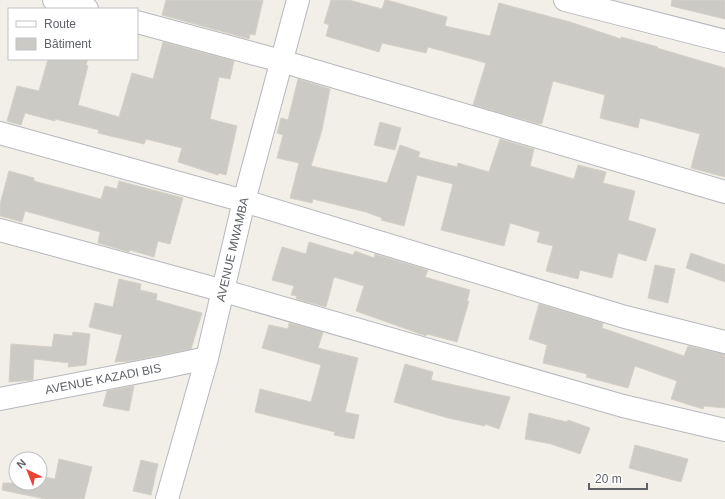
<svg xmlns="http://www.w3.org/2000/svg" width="725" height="499" font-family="Helvetica,sans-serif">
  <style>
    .building { fill: #cccac5; stroke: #d6d1c6 }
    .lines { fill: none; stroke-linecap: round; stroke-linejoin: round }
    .minor-casing { stroke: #b5b8bc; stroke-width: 24 }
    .minor { stroke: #fff; stroke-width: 22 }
    .labels { text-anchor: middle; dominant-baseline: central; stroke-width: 3; stroke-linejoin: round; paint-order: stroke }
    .street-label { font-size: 12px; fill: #5f6368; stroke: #fff }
  </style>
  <rect width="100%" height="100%" fill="#f1efe8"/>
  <g class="building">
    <path d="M 166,0 L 263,0 L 255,35 L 250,34 L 249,39 L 162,15 Z"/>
    <path d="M 331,0 L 349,0 L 382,9 L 385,0 L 387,0 L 447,17 L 445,26 L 490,36 L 499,3 L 570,22 L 621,39 L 621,37 L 658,47 L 657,48 L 725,68 L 725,177 L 691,168 L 700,134 L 640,118 L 638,128 L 600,118 L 605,95 L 553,81 L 542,123 L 539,124 L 473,105 L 486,63 L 428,47 L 426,53 L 382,43 L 379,52 L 326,36 L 329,25 L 324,23 Z"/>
    <path d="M 672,0 L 725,0 L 725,19 L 671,6 Z"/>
    <path d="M 163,42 L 234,61 L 230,79 L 219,77 L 210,119 L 237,126 L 226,175 L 219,173 L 218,175 L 178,162 L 182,148 L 146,139 L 144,144 L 98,133 L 99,130 L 55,119 L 55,121 L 25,113 L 21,125 L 7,121 L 17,86 L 39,91 L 48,59 L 88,59 L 86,65 L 88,66 L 78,105 L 119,117 L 132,73 L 153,79 Z"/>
    <path d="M 298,79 L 330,89 L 322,130 L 311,166 L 387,183 L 400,145 L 420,152 L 418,157 L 457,167 L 458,163 L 489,172 L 500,139 L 534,149 L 530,166 L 574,179 L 578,165 L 606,172 L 603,183 L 635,191 L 628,220 L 656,229 L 646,261 L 618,253 L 612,278 L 580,270 L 578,279 L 546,271 L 553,246 L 537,242 L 540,232 L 510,223 L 504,246 L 441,230 L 453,184 L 417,175 L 404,226 L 381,220 L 382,218 L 366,212 L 313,199 L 312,203 L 290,198 L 299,163 L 277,158 L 283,135 L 277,133 L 281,118 L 288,120 Z"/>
    <path d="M 380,122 L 401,128 L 395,150 L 374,145 Z"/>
    <path d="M 9,171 L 34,178 L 34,181 L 101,199 L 105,186 L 117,189 L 119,181 L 183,198 L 170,244 L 158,241 L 154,257 L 130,250 L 129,252 L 98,243 L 100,232 L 25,211 L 22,222 L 0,216 L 0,204 Z"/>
    <path d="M 309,242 L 353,255 L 355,251 L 374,258 L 375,254 L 428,270 L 425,277 L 470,290 L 467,301 L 469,301 L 457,342 L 427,334 L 426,336 L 356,311 L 364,286 L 334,277 L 326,307 L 296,299 L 297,296 L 291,295 L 294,286 L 272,280 L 282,247 L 306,254 Z"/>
    <path d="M 691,253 L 725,265 L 725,282 L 686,268 Z"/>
    <path d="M 655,265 L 675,269 L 668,303 L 648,298 Z"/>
    <path d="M 119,279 L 141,284 L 140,290 L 157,294 L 156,300 L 202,313 L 191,349 L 131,361 L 115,362 L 122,335 L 89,327 L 95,303 L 113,307 Z"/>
    <path d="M 539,304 L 603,323 L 602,328 L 684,356 L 688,346 L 725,354 L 725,408 L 704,406 L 703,409 L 671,399 L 677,381 L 635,366 L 628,388 L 586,377 L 587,374 L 543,363 L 547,345 L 529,339 Z"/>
    <path d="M 289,323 L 323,332 L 318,348 L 358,358 L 345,412 L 359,415 L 354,439 L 334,435 L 335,432 L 255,412 L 260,389 L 311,402 L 321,365 L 262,348 L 269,325 L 288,329 Z"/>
    <path d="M 73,332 L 90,334 L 86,365 L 68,367 L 69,363 L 34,359 L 33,380 L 9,382 L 11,344 L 52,347 L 54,334 L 72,336 Z"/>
    <path d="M 405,364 L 433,372 L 431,380 L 510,397 L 499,429 L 485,424 L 485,426 L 448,418 L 394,402 Z"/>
    <path d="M 134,386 L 129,411 L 103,406 L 107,391 Z"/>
    <path d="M 529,413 L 567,422 L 568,420 L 590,428 L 580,454 L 551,444 L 525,439 Z"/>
    <path d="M 635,445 L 688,459 L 681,482 L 629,468 Z"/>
    <path d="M 59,459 L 92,467 L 84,499 L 45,499 L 2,490 L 3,483 L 44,483 L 45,477 L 55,479 Z"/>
    <path d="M 141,460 L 158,464 L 151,495 L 133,491 Z"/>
  </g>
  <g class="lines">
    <defs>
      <g id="minor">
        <path d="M 54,0 L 87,9"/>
        <path d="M 565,0 L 725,41"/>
        <path d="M 137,22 L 281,61 L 725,192"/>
        <path d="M 0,133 L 244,201 L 625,317 L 725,342"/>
        <path d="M 0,230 L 224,291 L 623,406 L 725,430"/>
        <path id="s1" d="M 0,399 L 160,368 L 207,358"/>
        <path id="s2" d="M 167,499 L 207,358 L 244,201 L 298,0"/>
      </g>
    </defs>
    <use href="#minor" class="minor-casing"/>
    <use href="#minor" class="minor"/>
  </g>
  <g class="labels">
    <g class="street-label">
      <text stroke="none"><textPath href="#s2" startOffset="258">AVENUE MWAMBA</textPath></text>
      <text stroke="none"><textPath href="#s1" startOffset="105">AVENUE KAZADI BIS</textPath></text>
    </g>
  </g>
  <rect x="8" y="8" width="130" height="52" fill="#ffffff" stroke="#bfc1c3"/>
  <rect x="16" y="21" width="20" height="6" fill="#ffffff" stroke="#bfc1c3"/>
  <text x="44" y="28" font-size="12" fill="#5f6368">Route</text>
  <rect x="16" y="38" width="20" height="12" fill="#cccac5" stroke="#bfc1c3"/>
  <text x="44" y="48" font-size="12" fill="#5f6368">Bâtiment</text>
  <g transform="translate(28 471) rotate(317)"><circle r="19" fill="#ffffff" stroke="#bfc1c3"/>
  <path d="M0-3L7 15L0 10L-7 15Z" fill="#ea4335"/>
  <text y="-6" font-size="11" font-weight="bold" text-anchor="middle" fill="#5f6368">N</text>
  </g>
  <path d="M589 483v6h58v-6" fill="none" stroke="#5f6368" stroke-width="2"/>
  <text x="595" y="483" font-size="12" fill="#5f6368" stroke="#ffffff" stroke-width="3" paint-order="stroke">20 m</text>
</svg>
